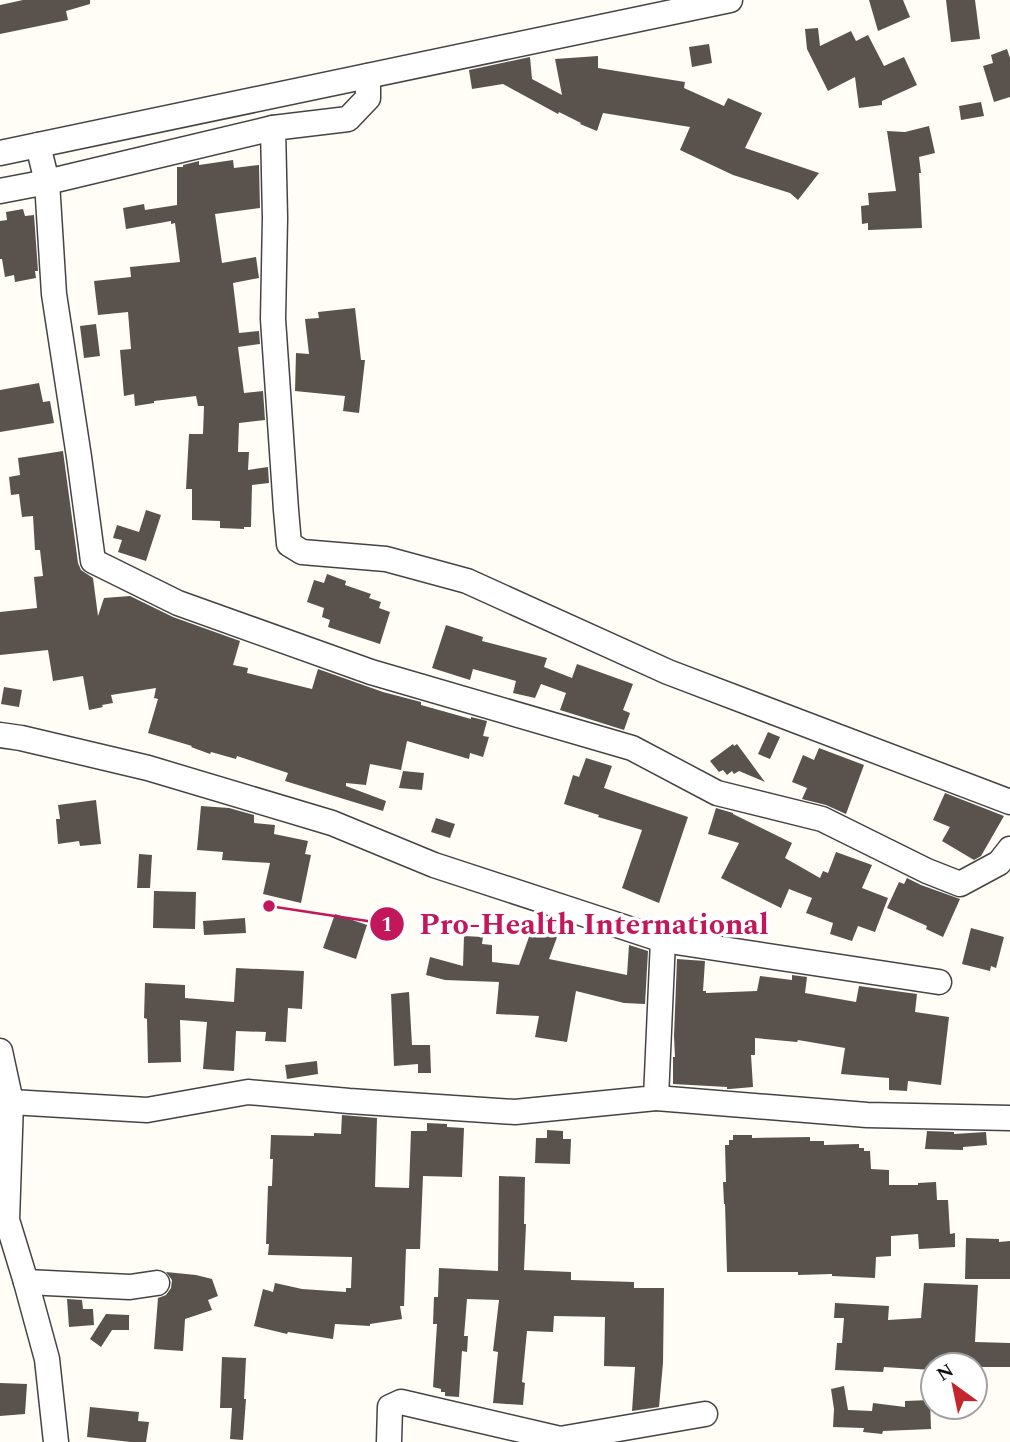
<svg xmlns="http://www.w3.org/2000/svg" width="1010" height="1442" font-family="Spectral,serif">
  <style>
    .building { fill: #5a524d }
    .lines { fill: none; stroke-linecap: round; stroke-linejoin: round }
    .minor-casing { stroke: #444; stroke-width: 27 }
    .minor { stroke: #fff; stroke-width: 24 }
    .leader { fill: none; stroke: #c2185b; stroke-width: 2.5 }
    .callout-dot { fill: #c2185b; stroke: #fff; stroke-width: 2.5 }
    .mark-label { font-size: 21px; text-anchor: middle; font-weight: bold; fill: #fff }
    .callout-label { font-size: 30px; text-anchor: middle; font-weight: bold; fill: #c2185b; stroke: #fff; stroke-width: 7; stroke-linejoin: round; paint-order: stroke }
  </style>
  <rect width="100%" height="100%" fill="#fffdf5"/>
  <g class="building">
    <path d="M 23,0 L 90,0 L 90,4 L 66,11 L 68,20 L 0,34 L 0,5 Z"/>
    <path d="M 869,0 L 903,0 L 910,17 L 878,31 Z"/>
    <path d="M 946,0 L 975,0 L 980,39 L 951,42 Z"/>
    <path d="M 818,28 L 820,46 L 851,31 L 856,41 L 868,35 L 884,66 L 904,57 L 917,85 L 882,101 L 882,105 L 859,108 L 855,77 L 828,91 L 807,49 L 805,29 Z"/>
    <path d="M 709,44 L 712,63 L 692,67 L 689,47 Z"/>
    <path d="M 1007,49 L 1010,58 L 1010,97 L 994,102 L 983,66 L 993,63 L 991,55 Z"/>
    <path d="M 598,56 L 598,68 L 685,82 L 684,88 L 724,106 L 728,98 L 762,113 L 745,148 L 819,173 L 798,200 L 790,193 L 733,175 L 680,150 L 690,127 L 603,113 L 597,131 L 580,124 L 581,123 L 559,112 L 558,114 L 503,84 L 472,89 L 469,70 L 530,57 L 532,79 L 562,95 L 555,59 Z"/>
    <path d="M 981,102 L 984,116 L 961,120 L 959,106 Z"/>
    <path d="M 929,126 L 935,153 L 919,157 L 921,173 L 919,173 L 922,228 L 868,230 L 868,223 L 862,224 L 861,206 L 869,205 L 868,193 L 896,191 L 887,131 L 905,132 Z"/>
    <path d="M 233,160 L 234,168 L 259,165 L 260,208 L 215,214 L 222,263 L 256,257 L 259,278 L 233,283 L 239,333 L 259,331 L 260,344 L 238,347 L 244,393 L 263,391 L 265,420 L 239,423 L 238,452 L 249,452 L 248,470 L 268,467 L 269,483 L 252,485 L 251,527 L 244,527 L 244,529 L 220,528 L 220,521 L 192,520 L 192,489 L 186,489 L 189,434 L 203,434 L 204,406 L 198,406 L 196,396 L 154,401 L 154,403 L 135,406 L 134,394 L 124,396 L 120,350 L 131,349 L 128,312 L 98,315 L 94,281 L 131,277 L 130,267 L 180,262 L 175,223 L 171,224 L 171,221 L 126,229 L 123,208 L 144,204 L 145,210 L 177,205 L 177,167 L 183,167 L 183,165 L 199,161 L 199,165 Z"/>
    <path d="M 23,209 L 25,216 L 34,215 L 38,271 L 35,271 L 36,278 L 15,282 L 14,275 L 5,277 L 2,259 L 0,259 L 0,221 L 7,220 L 6,212 Z"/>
    <path d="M 355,308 L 361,360 L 365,360 L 359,413 L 343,411 L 345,396 L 295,391 L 296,353 L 309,354 L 305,319 L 319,318 L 318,312 Z"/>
    <path d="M 96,324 L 100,356 L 84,358 L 80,326 Z"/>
    <path d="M 39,383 L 43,402 L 50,401 L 54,423 L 0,432 L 0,390 Z"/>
    <path d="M 63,451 L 78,563 L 81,570 L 93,578 L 98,616 L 104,598 L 130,596 L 173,617 L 240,641 L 233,665 L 248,668 L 247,673 L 312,689 L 318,669 L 383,692 L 421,702 L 421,705 L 471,719 L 471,717 L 487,721 L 483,736 L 489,737 L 483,757 L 470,753 L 469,759 L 407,741 L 401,770 L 370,764 L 366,785 L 346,783 L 346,786 L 386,801 L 383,811 L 285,781 L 288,773 L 237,756 L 236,759 L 211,752 L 210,754 L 191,747 L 192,746 L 148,733 L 158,699 L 154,698 L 156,688 L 111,695 L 113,703 L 102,705 L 103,707 L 89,710 L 83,676 L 53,681 L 48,650 L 0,655 L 0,612 L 37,608 L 34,577 L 43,576 L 40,550 L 35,550 L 33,516 L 22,517 L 19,494 L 11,495 L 9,477 L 20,475 L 18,458 Z"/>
    <path d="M 146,510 L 161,515 L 146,561 L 118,552 L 122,540 L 113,538 L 117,525 L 139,532 Z"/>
    <path d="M 327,574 L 346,581 L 345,585 L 371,594 L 369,598 L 381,602 L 379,608 L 390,612 L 380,644 L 328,627 L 330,620 L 322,617 L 324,608 L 307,602 L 314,580 L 324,583 Z"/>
    <path d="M 446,625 L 483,637 L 482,641 L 547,658 L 544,667 L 572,678 L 577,664 L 633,684 L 623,710 L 630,713 L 624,730 L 560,710 L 566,693 L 541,684 L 535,698 L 513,693 L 516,681 L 473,669 L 470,680 L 432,668 Z"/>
    <path d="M 4,687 L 22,690 L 19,707 L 1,704 Z"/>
    <path d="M 768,732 L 780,737 L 770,759 L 758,754 Z"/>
    <path d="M 733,744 L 734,746 L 737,744 L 765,782 L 739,771 L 734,774 L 732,771 L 727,775 L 723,770 L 719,772 L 710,761 Z"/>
    <path d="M 819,748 L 864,765 L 846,814 L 826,805 L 802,799 L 807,788 L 792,782 L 803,755 L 814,760 Z"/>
    <path d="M 586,758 L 612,766 L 604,788 L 688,817 L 659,903 L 622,888 L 642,830 L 598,817 L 599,815 L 564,804 L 573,775 L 579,777 Z"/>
    <path d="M 403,771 L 424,773 L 422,790 L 399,788 Z"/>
    <path d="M 945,793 L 1004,816 L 981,856 L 974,860 L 942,841 L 950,827 L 933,820 Z"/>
    <path d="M 96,800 L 101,844 L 80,846 L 79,841 L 58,844 L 56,819 L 60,819 L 58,805 Z"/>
    <path d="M 201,806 L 229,808 L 254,815 L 254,823 L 275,825 L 274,834 L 308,841 L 305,854 L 311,855 L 301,903 L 263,894 L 270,863 L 222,860 L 223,852 L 197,850 Z"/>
    <path d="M 716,808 L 733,813 L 733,814 L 792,843 L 785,858 L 820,878 L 823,871 L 828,873 L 836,852 L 872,865 L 862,888 L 888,898 L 875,932 L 858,926 L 852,941 L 830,934 L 833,923 L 806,913 L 812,898 L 789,889 L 781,908 L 721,878 L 739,843 L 708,834 Z"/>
    <path d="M 436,818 L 455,824 L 450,838 L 431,832 Z"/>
    <path d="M 139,854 L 152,855 L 150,888 L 137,888 Z"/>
    <path d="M 907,878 L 921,885 L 960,899 L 943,937 L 926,929 L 927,926 L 887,908 L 899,882 L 904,884 Z"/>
    <path d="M 154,891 L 196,892 L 195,929 L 153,928 Z"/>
    <path d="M 335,914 L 367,925 L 356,959 L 323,948 Z"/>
    <path d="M 245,918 L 246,933 L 204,935 L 203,921 Z"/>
    <path d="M 535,920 L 560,929 L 549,959 L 627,975 L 629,945 L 648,951 L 645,1004 L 624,1003 L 576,991 L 567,1042 L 535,1037 L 539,1016 L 496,1014 L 499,982 L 445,980 L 426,975 L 430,957 L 463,966 L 464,936 L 483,937 L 482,944 L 492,945 L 492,962 L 519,965 Z"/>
    <path d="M 971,928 L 1004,937 L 996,968 L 991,966 L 990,971 L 962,964 Z"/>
    <path d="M 677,959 L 705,961 L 703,991 L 706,991 L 706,993 L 757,991 L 760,976 L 792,980 L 792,975 L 807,977 L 805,993 L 856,1002 L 859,986 L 917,994 L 915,1012 L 949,1017 L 941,1085 L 908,1081 L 907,1091 L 889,1090 L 889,1078 L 841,1074 L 845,1048 L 798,1040 L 797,1042 L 755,1038 L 755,1055 L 751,1055 L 753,1087 L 730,1089 L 727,1089 L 727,1087 L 673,1084 L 673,1057 L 675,1057 L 674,1036 Z"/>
    <path d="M 236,968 L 304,971 L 302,1009 L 288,1008 L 286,1042 L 265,1041 L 266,1032 L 236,1031 L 234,1071 L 203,1069 L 207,1022 L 180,1020 L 181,1062 L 148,1063 L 147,1019 L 144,1018 L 145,983 L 185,985 L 185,998 L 234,1002 Z"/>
    <path d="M 409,992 L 412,1045 L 430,1045 L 431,1073 L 418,1073 L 418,1064 L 394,1066 L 391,994 Z"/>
    <path d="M 317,1061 L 318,1074 L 287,1079 L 285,1065 Z"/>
    <path d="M 342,1115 L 377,1118 L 375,1187 L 409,1188 L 411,1131 L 427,1131 L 427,1123 L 447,1124 L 447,1127 L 464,1128 L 462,1177 L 423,1176 L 420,1249 L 406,1249 L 404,1306 L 400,1306 L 402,1319 L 370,1324 L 370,1326 L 335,1324 L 333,1339 L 288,1332 L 287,1334 L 254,1326 L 263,1289 L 273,1292 L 275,1283 L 302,1289 L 346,1292 L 346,1288 L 351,1288 L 352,1257 L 268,1255 L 269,1244 L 266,1244 L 268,1186 L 272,1186 L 273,1159 L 270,1159 L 271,1135 L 314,1136 L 314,1133 L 341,1134 Z"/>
    <path d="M 547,1130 L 563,1131 L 563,1139 L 571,1139 L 570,1164 L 535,1163 L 536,1138 L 547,1138 Z"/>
    <path d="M 927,1131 L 954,1132 L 954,1134 L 986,1132 L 987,1145 L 963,1147 L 963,1150 L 925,1149 Z"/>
    <path d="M 733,1135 L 752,1135 L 752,1138 L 810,1137 L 810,1141 L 824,1141 L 824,1145 L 859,1144 L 859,1148 L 864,1148 L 864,1151 L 870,1151 L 871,1169 L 889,1170 L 889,1185 L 918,1185 L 918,1183 L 936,1182 L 937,1200 L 948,1200 L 950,1234 L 955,1233 L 955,1247 L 919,1249 L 918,1234 L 891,1236 L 891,1256 L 876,1257 L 875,1278 L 832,1276 L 832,1274 L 798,1275 L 798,1272 L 727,1272 L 725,1204 L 724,1204 L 723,1182 L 726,1182 L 725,1145 L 729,1145 L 729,1140 L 733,1140 Z"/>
    <path d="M 499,1176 L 525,1177 L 524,1224 L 526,1224 L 524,1270 L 571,1272 L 571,1280 L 634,1282 L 634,1288 L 664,1288 L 663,1363 L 659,1407 L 632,1411 L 635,1367 L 604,1366 L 605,1317 L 554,1316 L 553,1332 L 527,1331 L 522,1382 L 525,1383 L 523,1405 L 493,1403 L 498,1352 L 493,1351 L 499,1300 L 467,1299 L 464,1336 L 468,1336 L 467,1352 L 462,1351 L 459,1397 L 445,1396 L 445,1392 L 441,1392 L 441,1389 L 433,1387 L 437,1324 L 433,1324 L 434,1297 L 438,1297 L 439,1268 L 498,1271 Z"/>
    <path d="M 966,1238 L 999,1239 L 999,1242 L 1010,1241 L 1010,1279 L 965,1279 Z"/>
    <path d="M 166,1272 L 196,1275 L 212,1279 L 218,1296 L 208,1300 L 212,1310 L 185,1319 L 183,1351 L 154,1349 L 158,1298 L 166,1295 L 171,1288 L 172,1280 Z"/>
    <path d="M 924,1283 L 978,1285 L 975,1342 L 1010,1343 L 1010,1367 L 975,1367 L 975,1365 L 933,1365 L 933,1370 L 884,1367 L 883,1372 L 835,1370 L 837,1343 L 842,1343 L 844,1318 L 834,1318 L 835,1303 L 889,1306 L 888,1320 L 921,1318 Z"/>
    <path d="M 67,1299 L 82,1300 L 83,1309 L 93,1309 L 94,1325 L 69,1327 Z"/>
    <path d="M 106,1314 L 129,1315 L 129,1330 L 112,1330 L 101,1347 L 90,1339 Z"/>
    <path d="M 222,1357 L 246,1358 L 244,1399 L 246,1399 L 243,1440 L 230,1439 L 232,1408 L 220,1408 Z"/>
    <path d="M 0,1383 L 27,1384 L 25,1414 L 0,1416 Z"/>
    <path d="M 844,1386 L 848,1410 L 872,1411 L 873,1403 L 905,1407 L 905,1401 L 930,1400 L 931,1429 L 883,1431 L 882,1434 L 863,1432 L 864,1428 L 833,1427 L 834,1409 L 831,1389 Z"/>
    <path d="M 90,1407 L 139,1412 L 138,1421 L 149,1422 L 146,1442 L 131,1442 L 87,1437 Z"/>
  </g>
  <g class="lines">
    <defs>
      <g id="minor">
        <path d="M 368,76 L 368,98 L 348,119 L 273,128 L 275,218 L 273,319 L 286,510 L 289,544 L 302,552 L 386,559 L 467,581 L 668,672 L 1010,802"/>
        <path d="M 38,145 L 47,182 L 54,294 L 79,457 L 93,561 L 178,603 L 371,672 L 632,748 L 717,793 L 822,819 L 927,871 L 960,884 L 999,863 L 1010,849"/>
        <path d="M 0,153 L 730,0"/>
        <path d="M 0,191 L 47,182 L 273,128"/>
        <path d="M 0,735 L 21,738 L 148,768 L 332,823 L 434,865 L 663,940 L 939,982"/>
        <path d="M 0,1051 L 11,1102 L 7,1220 L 26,1282 L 130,1287 L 157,1283"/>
        <path d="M 656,1098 L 867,1115 L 1010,1118"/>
        <path d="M 11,1102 L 147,1110 L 248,1092 L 349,1101 L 515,1112 L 656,1098 L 663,940"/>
        <path d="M 26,1282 L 47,1359 L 56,1442"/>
        <path d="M 389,1442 L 390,1407 L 401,1402 L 560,1439 L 705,1414"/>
      </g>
    </defs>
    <use href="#minor" class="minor-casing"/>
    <use href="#minor" class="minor"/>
  </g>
  <path class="leader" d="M269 906L387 924"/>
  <g class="callout-dot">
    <circle cx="269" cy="906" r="7"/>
    <circle cx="387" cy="924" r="18"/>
  </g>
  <g class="mark-label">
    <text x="387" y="931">1</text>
  </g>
  <g class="callout-label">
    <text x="594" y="934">Pro-Health International</text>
  </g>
  <g transform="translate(954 1386) rotate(327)"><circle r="33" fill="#ffffff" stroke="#a0a0a0" stroke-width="2"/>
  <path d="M0-5L12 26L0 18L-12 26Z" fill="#c4262e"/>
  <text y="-10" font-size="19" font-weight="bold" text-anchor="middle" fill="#111111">N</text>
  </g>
</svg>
